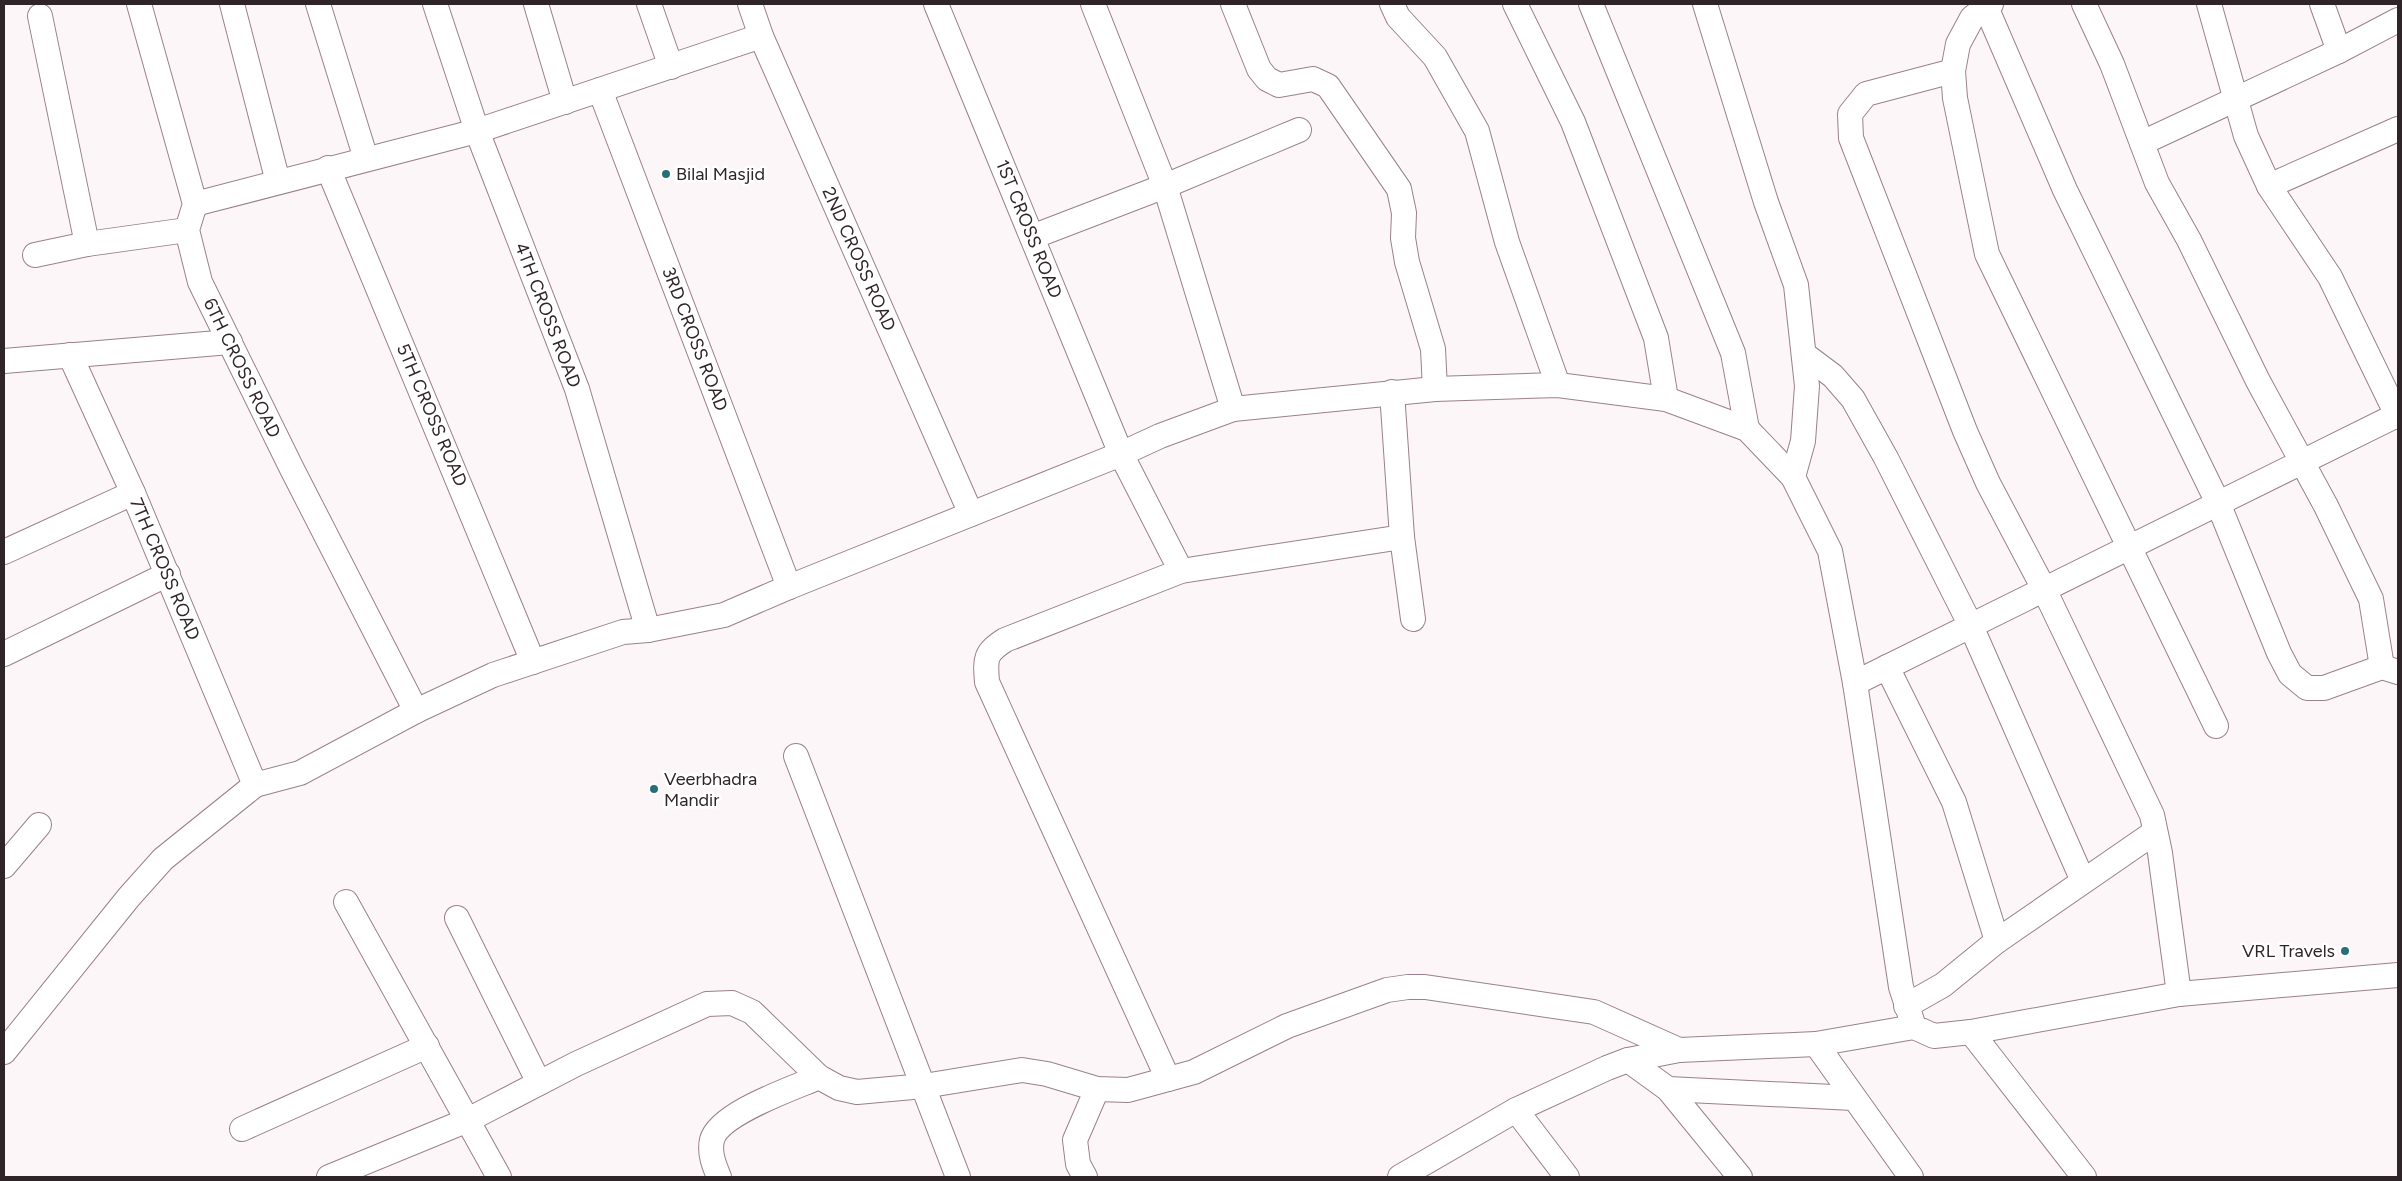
<svg xmlns="http://www.w3.org/2000/svg" width="2402" height="1181" font-family="Figtree,sans-serif">
  <style>
    .lines { fill: none; stroke-linecap: round; stroke-linejoin: round }
    .minor-casing { stroke: #9b8089; stroke-width: 26 }
    .minor { stroke: #fff; stroke-width: 24 }
    .poi-dot { fill: #266f79; stroke: #fff; stroke-width: 2 }
    .labels { text-anchor: middle; dominant-baseline: central; stroke-width: 5; stroke-linejoin: round; paint-order: stroke }
    .poi-label { font-size: 18px; fill: #2f2428; stroke: #fff; text-anchor: start }
    .street-label { font-size: 18px; fill: #2f2428; stroke: #fff }
  </style>
  <rect width="100%" height="100%" fill="#fcf6f8"/>
  <g class="lines">
    <defs>
      <g id="minor">
        <path d="M 139,4 L 195,204 L 187,230 L 200,282 L 292,469 L 416,711"/>
        <path d="M 232,4 L 278,182"/>
        <path d="M 318,4 L 366,159"/>
        <path d="M 435,4 L 477,131 L 577,389 L 648,630"/>
        <path d="M 536,4 L 565,102"/>
        <path d="M 649,4 L 671,67"/>
        <path d="M 750,4 L 761,36 L 971,514"/>
        <path d="M 936,4 L 1121,454 L 1181,571"/>
        <path d="M 1093,4 L 1165,186 L 1299,130"/>
        <path d="M 1233,4 L 1259,69 L 1267,79 L 1279,85 L 1313,79 L 1328,86 L 1399,189 L 1404,213 L 1403,238 L 1407,262 L 1433,349 L 1435,389"/>
        <path d="M 1392,4 L 1398,17 L 1435,57 L 1477,131 L 1507,242 L 1558,385"/>
        <path d="M 1515,4 L 1573,122 L 1656,338 L 1666,399"/>
        <path d="M 1591,4 L 1733,353 L 1747,429"/>
        <path d="M 1705,4 L 1766,202 L 1796,285 L 1807,386 L 1803,441 L 1793,477"/>
        <path d="M 1991,4 L 1986,7 L 2065,190 L 2218,503 L 2279,653 L 2290,674 L 2307,688 L 2324,688 L 2382,667 L 2398,672"/>
        <path d="M 2084,4 L 2112,64 L 2157,183 L 2189,240 L 2258,381 L 2326,506 L 2371,599 L 2382,667"/>
        <path d="M 2209,4 L 2246,136 L 2269,186 L 2330,277 L 2398,417"/>
        <path d="M 2322,4 L 2339,51"/>
        <path d="M 1986,7 L 1972,18 L 1958,44 L 1953,71 L 1955,98 L 1987,254 L 2216,726"/>
        <path d="M 1953,71 L 1866,94 L 1850,114 L 1851,138 L 1965,431 L 1988,483 L 2044,589 L 2152,815 L 2160,853 L 2179,994"/>
        <path d="M 600,90 L 789,587"/>
        <path d="M 2142,143 L 2339,51 L 2398,20"/>
        <path d="M 328,168 L 533,662"/>
        <path d="M 2269,186 L 2398,129"/>
        <path d="M 195,204 L 477,131 L 761,36"/>
        <path d="M 1032,237 L 1165,186 L 1233,409"/>
        <path d="M 87,244 L 187,230"/>
        <path d="M 35,255 L 87,244 L 40,16"/>
        <path d="M 70,355 L 133,493 L 255,785"/>
        <path d="M 1805,355 L 1833,376 L 1853,399 L 1886,458 L 1971,626 L 2083,881"/>
        <path d="M 4,361 L 230,342"/>
        <path d="M 1392,392 L 1402,537 L 1413,619"/>
        <path d="M 4,552 L 133,493"/>
        <path d="M 4,654 L 168,574"/>
        <path d="M 1887,667 L 1954,802 L 1997,941"/>
        <path d="M 1855,683 L 2397,415"/>
        <path d="M 796,756 L 958,1177"/>
        <path d="M 4,866 L 39,825"/>
        <path d="M 346,902 L 499,1177"/>
        <path d="M 457,918 L 539,1083"/>
        <path d="M 1906,1006 L 1943,985 L 1997,941 L 2155,832"/>
        <path d="M 1971,1032 L 2084,1177"/>
        <path d="M 1816,1044 L 1911,1177"/>
        <path d="M 4,1052 L 129,897 L 163,859 L 255,785 L 300,773 L 416,711 L 493,675 L 623,632 L 648,630 L 724,615 L 789,587 L 1121,454 L 1160,436 L 1233,409 L 1435,389 L 1558,385 L 1666,399 L 1747,429 L 1793,477 L 1830,551 L 1855,683 L 1901,987 L 1914,1027 L 1934,1036 L 1971,1032 L 2179,994 L 2398,975"/>
        <path d="M 1628,1060 L 1668,1089 L 1740,1177"/>
        <path d="M 1168,1079 L 987,682 C 985,658 985,653 1005,640 L 1181,571 L 1402,537"/>
        <path d="M 1668,1089 L 1853,1098"/>
        <path d="M 1516,1110 L 1567,1177"/>
        <path d="M 242,1129 L 427,1046"/>
        <path d="M 329,1177 L 468,1120 L 576,1064 L 707,1004 L 732,1003 L 752,1012 L 819,1077 L 839,1088 L 857,1092 L 924,1086 L 1022,1070 L 1047,1074 L 1097,1089 L 1128,1090 L 1194,1072 L 1287,1026 L 1387,990 L 1408,987 L 1425,987 L 1594,1012 L 1679,1050"/>
        <path d="M 719,1177 C 714,1165 709,1153 712,1140 C 719,1113 794,1088 819,1077"/>
        <path d="M 1085,1177 L 1078,1164 L 1075,1140 L 1097,1089"/>
        <path d="M 1400,1177 L 1516,1110 L 1607,1068 L 1628,1060 L 1679,1050 L 1816,1044 L 1914,1027"/>
      </g>
    </defs>
    <use href="#minor" class="minor-casing"/>
    <use href="#minor" class="minor"/>
  </g>
  <g class="poi-dot">
    <circle cx="666" cy="174" r="5"/>
    <circle cx="654" cy="789" r="5"/>
    <circle cx="2345" cy="951" r="5"/>
  </g>
  <g class="labels">
    <g class="poi-label">
      <text x="676" y="174">Bilal Masjid</text>
      <text x="664" y="779">Veerbhadra<tspan x="664" dy="21">Mandir</tspan></text>
      <text x="2335" y="951" text-anchor="end">VRL Travels</text>
    </g>
    <g class="street-label">
      <text transform="translate(1029 229) rotate(68)">1ST CROSS ROAD</text>
      <text transform="translate(859 259) rotate(66)">2ND CROSS ROAD</text>
      <text transform="translate(548 315) rotate(69)">4TH CROSS ROAD</text>
      <text transform="translate(695 339) rotate(69)">3RD CROSS ROAD</text>
      <text transform="translate(242 368) rotate(64)">6TH CROSS ROAD</text>
      <text transform="translate(432 415) rotate(67)">5TH CROSS ROAD</text>
      <text transform="translate(165 569) rotate(67)">7TH CROSS ROAD</text>
    </g>
  </g>
  <rect width="2402" height="1181" fill="none" stroke="#2f2428" stroke-width="10"/>
</svg>
